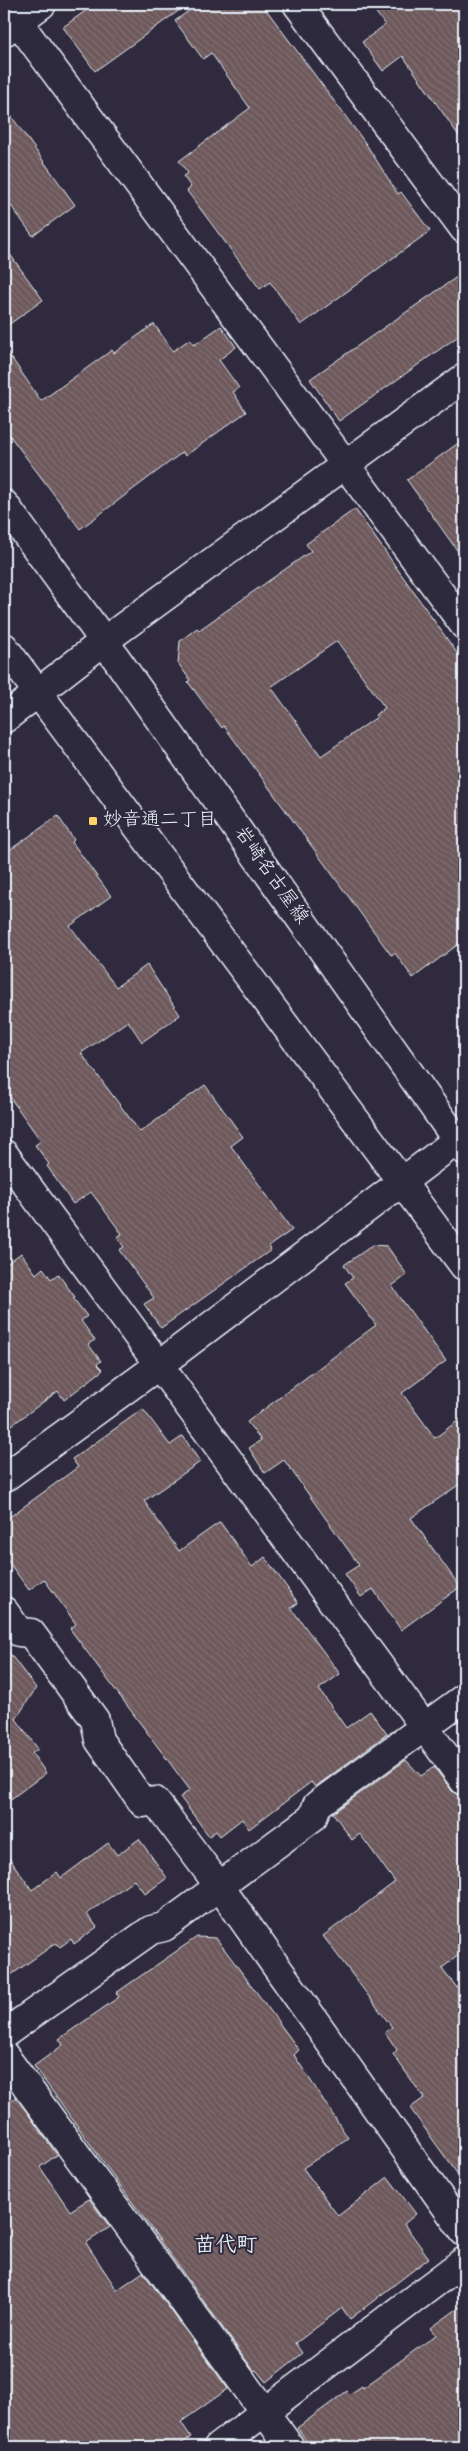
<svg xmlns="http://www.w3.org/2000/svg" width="468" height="2451" font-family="Dekko,'Klee One',sans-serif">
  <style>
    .building { fill: url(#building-back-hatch); stroke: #e8f1f8; fill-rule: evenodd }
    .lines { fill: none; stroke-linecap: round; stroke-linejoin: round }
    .minor-casing { stroke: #e8f1f8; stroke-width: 31 }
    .major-casing { stroke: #e8f1f8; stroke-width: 31 }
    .minor { stroke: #2f2a3d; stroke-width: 28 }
    .major { stroke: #2f2a3d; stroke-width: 28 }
    .poi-dot { fill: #ffd166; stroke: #2f2a3d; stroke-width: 2 }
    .labels { text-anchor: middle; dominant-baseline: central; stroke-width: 4; stroke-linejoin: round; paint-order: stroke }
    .poi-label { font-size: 19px; fill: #e8f1f8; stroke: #2f2a3d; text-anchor: start }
    .street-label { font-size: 19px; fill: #e8f1f8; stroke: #2f2a3d }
    .quarter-label { font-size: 21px; font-weight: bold; fill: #e8f1f8; stroke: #2f2a3d }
  </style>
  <defs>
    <pattern id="building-back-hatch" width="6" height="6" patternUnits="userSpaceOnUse" patternTransform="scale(1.25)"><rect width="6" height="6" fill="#6d585b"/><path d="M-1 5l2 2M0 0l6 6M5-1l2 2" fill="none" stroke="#827073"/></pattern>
  </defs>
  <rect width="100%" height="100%" fill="#2f2a3d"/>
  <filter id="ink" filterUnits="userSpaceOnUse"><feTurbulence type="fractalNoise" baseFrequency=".02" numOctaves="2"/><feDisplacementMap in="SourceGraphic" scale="10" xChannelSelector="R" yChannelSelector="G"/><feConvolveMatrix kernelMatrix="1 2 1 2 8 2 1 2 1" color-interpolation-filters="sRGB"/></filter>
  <g filter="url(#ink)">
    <g class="building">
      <path d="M 95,4 L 188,4 L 95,71 L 63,27 Z"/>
      <path d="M 198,4 L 262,4 L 366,144 L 398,194 L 401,192 L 430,231 L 301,325 L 270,282 L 260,289 L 187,191 L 191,187 L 183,176 L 188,173 L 179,161 L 250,108 L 211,53 L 203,59 L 175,21 Z"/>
      <path d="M 370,4 L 464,4 L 464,143 L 403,56 L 383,71 L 362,42 L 385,25 Z"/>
      <path d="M 4,106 L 75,205 L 33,236 L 4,196 Z"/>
      <path d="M 4,246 L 43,300 L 4,328 Z"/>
      <path d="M 464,272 L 464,332 L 339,421 L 310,379 Z"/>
      <path d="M 154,324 L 173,351 L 190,339 L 194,345 L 221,326 L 236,347 L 219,360 L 239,388 L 233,392 L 246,412 L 185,456 L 183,452 L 80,529 L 4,428 L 4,347 L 41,401 L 112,350 L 114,353 Z"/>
      <path d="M 464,439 L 464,560 L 407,480 Z"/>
      <path d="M 355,509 L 464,663 L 464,940 L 413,978 L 395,953 L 391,955 L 224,726 L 222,728 L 188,682 L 190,680 L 178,663 L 180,641 L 197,628 L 199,630 L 311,551 L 306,544 ZM 337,641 L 385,708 L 375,715 L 377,717 L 321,756 L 271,687 Z"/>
      <path d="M 58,816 L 74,840 L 72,842 L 111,896 L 70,926 L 116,987 L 147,965 L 180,1015 L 142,1042 L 128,1021 L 81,1053 L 140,1132 L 205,1085 L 243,1137 L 231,1146 L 292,1230 L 269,1246 L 271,1250 L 161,1328 L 144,1304 L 154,1298 L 119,1250 L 124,1247 L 117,1237 L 122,1234 L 91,1192 L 73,1204 L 47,1166 L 49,1164 L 35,1145 L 41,1141 L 4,1089 L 4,854 Z"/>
      <path d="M 373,1245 L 387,1246 L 407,1275 L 392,1286 L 446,1361 L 402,1393 L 435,1438 L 464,1416 L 464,1481 L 411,1518 L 460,1587 L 401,1630 L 373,1589 L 361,1597 L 345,1574 L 359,1565 L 284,1460 L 265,1473 L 249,1448 L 261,1440 L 247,1422 L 376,1325 L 345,1283 L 353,1278 L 344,1265 Z"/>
      <path d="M 21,1253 L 36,1274 L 43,1268 L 51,1279 L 58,1274 L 75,1297 L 73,1298 L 87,1316 L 81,1321 L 95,1340 L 88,1344 L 101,1361 L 97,1364 L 103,1370 L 64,1400 L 58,1391 L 4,1431 L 4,1266 Z"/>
      <path d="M 143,1409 L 170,1445 L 183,1436 L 200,1462 L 144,1501 L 179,1551 L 220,1522 L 252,1567 L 265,1557 L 298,1603 L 291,1608 L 340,1674 L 319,1689 L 346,1728 L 370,1711 L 387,1734 L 315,1787 L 311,1782 L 249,1829 L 242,1819 L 220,1836 L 216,1831 L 209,1836 L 180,1797 L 190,1790 L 70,1629 L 76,1624 L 44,1579 L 29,1590 L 4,1556 L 4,1521 L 78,1467 L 72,1459 Z"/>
      <path d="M 4,1646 L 36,1688 L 16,1719 L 38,1749 L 32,1753 L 46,1773 L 4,1804 Z"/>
      <path d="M 406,1760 L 421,1776 L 434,1767 L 452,1791 L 464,1796 L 464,1951 L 442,1968 L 464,1997 L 464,2183 L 410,2108 L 424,2098 L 393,2054 L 397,2050 L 385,2032 L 392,2027 L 323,1936 L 395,1882 L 360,1834 L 352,1840 L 333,1813 Z"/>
      <path d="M 139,1839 L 167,1878 L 145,1894 L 134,1880 L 87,1914 L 97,1927 L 74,1944 L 71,1939 L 60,1947 L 56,1943 L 4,1980 L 4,1851 L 32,1890 L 57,1872 L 61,1878 L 108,1843 L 117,1855 Z"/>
      <path d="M 197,1937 L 216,1938 L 266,2005 L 299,2050 L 294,2055 L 348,2138 L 303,2168 L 338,2216 L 388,2177 L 416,2214 L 404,2224 L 429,2258 L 350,2319 L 342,2308 L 296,2343 L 303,2353 L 266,2382 L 256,2370 L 254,2371 L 34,2066 L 63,2045 L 59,2039 L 119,1997 L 116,1993 Z"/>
      <path d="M 16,2097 L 57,2155 L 40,2167 L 70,2211 L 89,2199 L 110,2227 L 86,2243 L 117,2290 L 143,2272 L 228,2389 L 181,2422 L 191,2437 L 176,2447 L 4,2447 L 4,2106 Z"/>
      <path d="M 464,2304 L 464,2447 L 311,2447 L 297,2428 L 347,2391 L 350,2394 L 362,2386 L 363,2388 L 436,2335 L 431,2328 Z"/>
    </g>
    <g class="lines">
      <defs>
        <g id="minor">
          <path d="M 5,4 L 464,625"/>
          <path d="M 297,4 L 464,229"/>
          <path d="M 4,32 L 42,4"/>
          <path d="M 4,719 L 104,641 L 464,378"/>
          <path d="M 4,1154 L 464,1781"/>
          <path d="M 4,1478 L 159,1365 L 464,1135"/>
          <path d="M 4,1611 L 19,1632 L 31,1633 L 95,1720 L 99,1740 L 143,1803 L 155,1801 L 220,1887 L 464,2232"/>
          <path d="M 4,2034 L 151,1930 L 164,1927 L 313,1817 L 317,1805 L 464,1698"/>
          <path d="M 4,2055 L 290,2447"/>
          <path d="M 218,2447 L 464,2261"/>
        </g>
        <g id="major">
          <path d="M 4,504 L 104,641 L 464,1150"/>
          <path d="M 4,647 L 464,1266"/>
        </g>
      </defs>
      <use href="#minor" class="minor-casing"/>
      <use href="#major" class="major-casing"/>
      <use href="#minor" class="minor"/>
      <use href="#major" class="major"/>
    </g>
  </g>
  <rect class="poi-dot" x="88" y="816" width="10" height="10" rx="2.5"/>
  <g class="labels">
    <g class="poi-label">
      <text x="103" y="821">妙音通二丁目</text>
    </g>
    <g class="street-label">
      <text transform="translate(270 876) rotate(55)">岩崎名古屋線</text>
    </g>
    <g class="quarter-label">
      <text x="226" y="2247">苗代町</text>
    </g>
  </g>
  <rect width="468" height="2451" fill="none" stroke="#2f2a3d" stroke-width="20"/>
  <rect x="10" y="10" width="448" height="2431" fill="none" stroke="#e8f1f8" stroke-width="2" filter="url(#ink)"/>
</svg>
